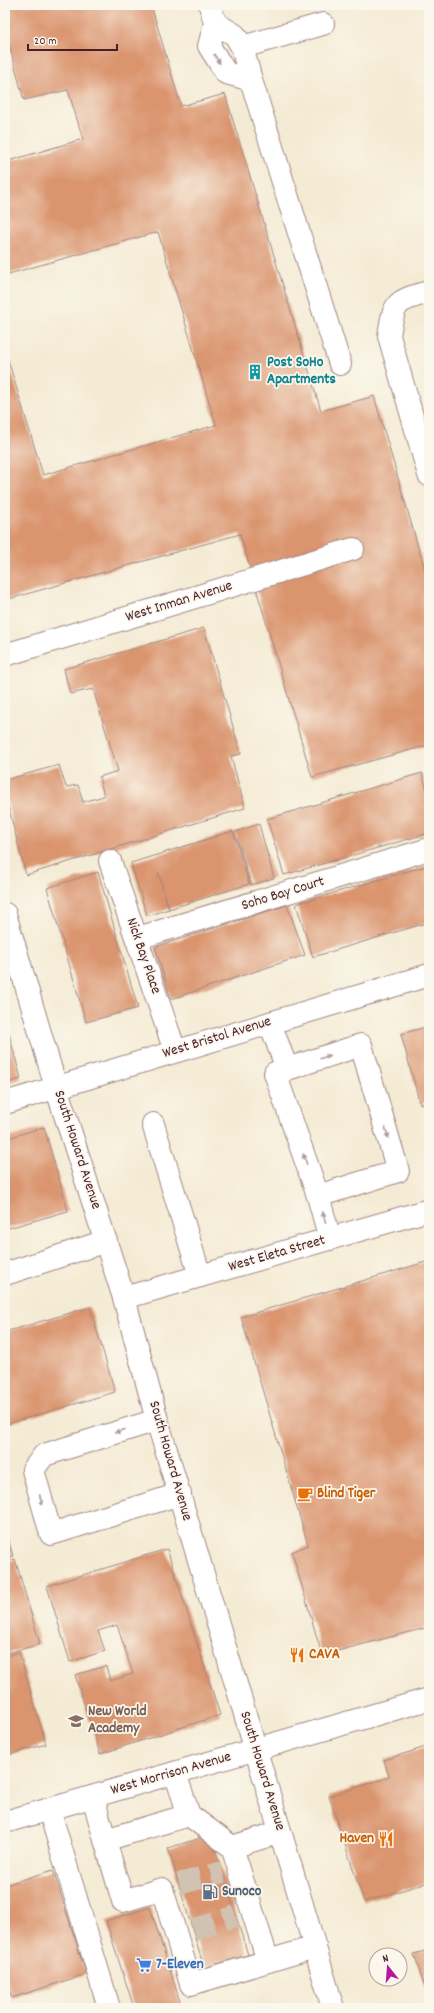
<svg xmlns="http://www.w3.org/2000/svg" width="434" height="2013" font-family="Dekko,sans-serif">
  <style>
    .building { fill: #da946e }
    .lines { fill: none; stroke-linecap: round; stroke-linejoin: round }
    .minor-tunnel { stroke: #d2c2b2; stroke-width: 22; stroke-dasharray: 22 11; stroke-linecap: butt }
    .minor-casing { stroke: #9f8580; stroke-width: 24 }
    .major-casing { stroke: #9f8580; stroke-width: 24 }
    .minor { stroke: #fff; stroke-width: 22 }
    .major { stroke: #fff; stroke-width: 22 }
    .oneway { fill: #ae9aa0 }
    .labels { text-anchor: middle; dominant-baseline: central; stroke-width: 3.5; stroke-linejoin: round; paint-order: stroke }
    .culture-label { font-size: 15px; font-weight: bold; fill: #0d838f; stroke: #fbf7ec; text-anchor: start }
    .street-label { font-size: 15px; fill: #4a1f2b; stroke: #fbf7ec }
    .food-label { font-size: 15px; font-weight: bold; fill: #c56008; stroke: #fbf7ec; text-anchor: start }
    .education-label { font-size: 15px; font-weight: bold; fill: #785e54; stroke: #fbf7ec; text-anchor: start }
    .service-label { font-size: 15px; font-weight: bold; fill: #4e5e75; stroke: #fbf7ec; text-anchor: start }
    .shop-label { font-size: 15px; font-weight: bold; fill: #366cbe; stroke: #fbf7ec; text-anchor: start }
  </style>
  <rect width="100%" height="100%" fill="#fbf7ec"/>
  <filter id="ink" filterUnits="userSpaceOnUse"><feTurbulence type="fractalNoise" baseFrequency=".025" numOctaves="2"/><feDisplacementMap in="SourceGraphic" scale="8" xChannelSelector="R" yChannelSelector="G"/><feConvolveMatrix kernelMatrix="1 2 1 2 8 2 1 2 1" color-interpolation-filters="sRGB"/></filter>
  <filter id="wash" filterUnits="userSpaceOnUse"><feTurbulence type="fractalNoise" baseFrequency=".012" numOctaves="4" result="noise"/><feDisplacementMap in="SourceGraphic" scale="16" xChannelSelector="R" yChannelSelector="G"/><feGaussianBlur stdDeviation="0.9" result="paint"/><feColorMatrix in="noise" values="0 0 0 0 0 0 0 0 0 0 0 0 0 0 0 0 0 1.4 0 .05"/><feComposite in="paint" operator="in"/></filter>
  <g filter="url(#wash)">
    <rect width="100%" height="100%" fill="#f4ebd4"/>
    <g id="blocks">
      <g class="building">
        <path d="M 5,5 L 151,5 L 181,106 L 225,94 L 321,411 L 374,396 L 429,584 L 429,745 L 312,777 L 240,534 L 5,600 L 5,350 L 43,475 L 216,425 L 158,232 L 5,275 L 5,162 L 83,139 L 68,90 L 24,100 L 5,29 Z"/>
        <path d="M 429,371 L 429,385 L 425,372 Z"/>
        <path d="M 204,628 L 241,754 L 231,756 L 245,808 L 26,875 L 5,794 L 5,780 L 59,765 L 66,787 L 78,785 L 83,802 L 104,796 L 99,777 L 118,771 L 93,689 L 70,694 L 64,669 Z"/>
        <path d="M 422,773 L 429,797 L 429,833 L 284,875 L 267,819 Z"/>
        <path d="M 259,824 L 274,878 L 251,885 L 235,832 Z"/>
        <path d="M 233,831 L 249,884 L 169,909 L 158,872 L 169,909 L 147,916 L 131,863 Z"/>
        <path d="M 429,865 L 429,922 L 313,957 L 296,904 Z"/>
        <path d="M 98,872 L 138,1008 L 86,1022 L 47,888 Z"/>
        <path d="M 287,905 L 305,955 L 171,999 L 155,947 Z"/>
        <path d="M 5,1019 L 21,1079 L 5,1083 Z"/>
        <path d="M 429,1026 L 429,1101 L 420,1104 L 401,1034 Z"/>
        <path d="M 44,1127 L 68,1211 L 5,1229 L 5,1139 Z"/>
        <path d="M 429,1261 L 429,1627 L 322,1655 L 292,1552 L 308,1545 L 241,1317 Z"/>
        <path d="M 90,1307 L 115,1392 L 7,1424 L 5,1416 L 5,1332 Z"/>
        <path d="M 5,1530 L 13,1556 L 5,1558 Z"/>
        <path d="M 167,1549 L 220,1715 L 100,1754 L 75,1675 L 106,1666 L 110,1681 L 133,1674 L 117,1625 L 98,1631 L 105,1651 L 70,1662 L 47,1586 Z"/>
        <path d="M 15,1559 L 40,1644 L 5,1654 L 5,1562 Z"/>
        <path d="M 19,1652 L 46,1744 L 5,1756 L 5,1657 Z"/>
        <path d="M 429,1746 L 429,1882 L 364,1902 L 329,1796 L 389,1777 L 384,1760 Z"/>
        <path d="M 211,1835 L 248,1955 L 204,1968 L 168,1848 Z"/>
        <path d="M 53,1870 L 86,1974 L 12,1998 L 5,1976 L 5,1885 Z"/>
        <path d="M 150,1907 L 182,2008 L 134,2008 L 106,1921 Z"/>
        <path d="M 429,1950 L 429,2000 L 414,1954 Z"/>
      </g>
    </g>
  </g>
  <g filter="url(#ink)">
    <use href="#blocks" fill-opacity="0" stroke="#9f8580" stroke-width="1"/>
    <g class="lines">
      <g class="minor-tunnel">
        <path d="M 179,1884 L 223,1872"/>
        <path d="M 193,1930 L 236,1916"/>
      </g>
      <defs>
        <g id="minor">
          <path d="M 210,5 L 215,23 L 209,46 L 226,73 L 251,80"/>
          <path d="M 215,23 L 235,35 L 242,47 L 251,80 L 340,364"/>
          <path d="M 242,47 L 323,24"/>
          <path d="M 429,292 C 396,301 394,301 389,336 L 429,475"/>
          <path d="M 5,655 L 353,549"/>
          <path d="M 110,861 L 175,1051"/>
          <path d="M 138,938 L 429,849"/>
          <path d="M 270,1023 L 287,1069"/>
          <path d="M 5,1103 L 429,975"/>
          <path d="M 153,1124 L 200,1276"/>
          <path d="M 318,1196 L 398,1171 L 361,1045 L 275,1073 L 318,1196 L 330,1239"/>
          <path d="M 5,1274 L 106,1241"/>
          <path d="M 124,1298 L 429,1210"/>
          <path d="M 157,1420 L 44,1455 L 33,1470 L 51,1534 L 180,1494"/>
          <path d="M 175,1773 L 189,1815 L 232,1847"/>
          <path d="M 93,1797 L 105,1840 L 189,1815"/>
          <path d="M 49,1809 L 109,2008"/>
          <path d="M 5,1822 L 429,1699"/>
          <path d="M 105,1840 L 123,1901 L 162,1889 L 191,1984 L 315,1947"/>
          <path d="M 268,1961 L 232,1847 L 280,1832"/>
        </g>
        <path id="major" d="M 5,914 L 56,1087 L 124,1298 L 157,1420 L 333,2008"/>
      </defs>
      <use href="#minor" class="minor-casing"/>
      <use href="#major" class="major-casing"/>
      <use href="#minor" class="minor"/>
      <use href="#major" class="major"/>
    </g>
    <defs><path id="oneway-solid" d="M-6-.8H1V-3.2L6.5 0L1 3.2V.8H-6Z"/></defs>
    <g class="oneway">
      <use href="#oneway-solid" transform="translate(217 59) rotate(58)"/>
      <use href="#oneway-solid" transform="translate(325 1057) rotate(-18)"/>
      <use href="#oneway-solid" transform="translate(387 1133) rotate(74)"/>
      <use href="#oneway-solid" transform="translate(305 1159) rotate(-109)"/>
      <use href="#oneway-solid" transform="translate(324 1217) rotate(-106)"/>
      <use href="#oneway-solid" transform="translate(120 1431) rotate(163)"/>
      <use href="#oneway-solid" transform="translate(41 1500) rotate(75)"/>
    </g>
  </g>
  <defs>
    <symbol id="building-bare" viewBox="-9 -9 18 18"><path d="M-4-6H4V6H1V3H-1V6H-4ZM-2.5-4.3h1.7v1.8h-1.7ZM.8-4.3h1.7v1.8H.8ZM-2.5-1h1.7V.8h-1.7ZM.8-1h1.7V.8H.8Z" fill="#0f9aa8" stroke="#fbf7ec" stroke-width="2.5" paint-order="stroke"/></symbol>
    <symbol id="cafe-bare" viewBox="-9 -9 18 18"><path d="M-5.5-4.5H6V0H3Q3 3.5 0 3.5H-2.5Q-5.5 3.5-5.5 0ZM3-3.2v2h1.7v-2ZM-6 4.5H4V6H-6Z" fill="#e8710a" stroke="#fbf7ec" stroke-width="2.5" paint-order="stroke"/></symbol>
    <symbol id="restaurant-bare" viewBox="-9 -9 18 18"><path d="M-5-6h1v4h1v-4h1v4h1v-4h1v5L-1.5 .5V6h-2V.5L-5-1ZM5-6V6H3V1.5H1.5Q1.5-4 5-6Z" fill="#e8710a" stroke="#fbf7ec" stroke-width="2.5" paint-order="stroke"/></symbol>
    <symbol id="school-bare" viewBox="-9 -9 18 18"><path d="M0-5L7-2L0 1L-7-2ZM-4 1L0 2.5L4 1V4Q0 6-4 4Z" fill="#8d6e63" stroke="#fbf7ec" stroke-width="2.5" paint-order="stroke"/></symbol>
    <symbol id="fuel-bare" viewBox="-9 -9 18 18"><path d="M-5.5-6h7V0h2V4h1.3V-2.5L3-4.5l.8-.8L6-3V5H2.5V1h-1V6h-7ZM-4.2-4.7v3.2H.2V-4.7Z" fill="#5c6f8a" stroke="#fbf7ec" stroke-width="2.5" paint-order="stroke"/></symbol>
    <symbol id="supermarket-bare" viewBox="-9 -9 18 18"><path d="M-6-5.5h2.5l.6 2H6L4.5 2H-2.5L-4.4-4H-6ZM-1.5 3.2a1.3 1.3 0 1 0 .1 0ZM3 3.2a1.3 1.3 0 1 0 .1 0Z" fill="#3f7fe0" stroke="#fbf7ec" stroke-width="2.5" paint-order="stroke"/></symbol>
  </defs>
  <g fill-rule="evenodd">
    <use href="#building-bare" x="244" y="361" width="22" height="22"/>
    <use href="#cafe-bare" x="294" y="1483" width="22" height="22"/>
    <use href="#restaurant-bare" x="286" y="1644" width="22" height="22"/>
    <use href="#school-bare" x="65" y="1710" width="22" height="22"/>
    <use href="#restaurant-bare" x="375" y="1828" width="22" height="22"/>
    <use href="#fuel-bare" x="199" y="1881" width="22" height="22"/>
    <use href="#supermarket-bare" x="133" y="1954" width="22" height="22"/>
  </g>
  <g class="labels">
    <g class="culture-label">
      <text x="267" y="363">Post SoHo<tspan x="267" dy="17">Apartments</tspan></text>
    </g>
    <g class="street-label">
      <text transform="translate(179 602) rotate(-17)">West Inman Avenue</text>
      <text transform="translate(283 894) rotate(-17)">Soho Bay Court</text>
      <text transform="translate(143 956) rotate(71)">Nick Bay Place</text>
      <text transform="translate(217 1038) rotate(-17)">West Bristol Avenue</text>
      <text transform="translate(77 1150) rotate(72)">South Howard Avenue</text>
      <text transform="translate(277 1254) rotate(-16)">West Eleta Street</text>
      <text transform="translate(170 1461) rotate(74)">South Howard Avenue</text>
      <text transform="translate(262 1771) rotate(73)">South Howard Avenue</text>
      <text transform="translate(171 1774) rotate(-16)">West Morrison Avenue</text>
    </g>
    <g class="food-label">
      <text x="317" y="1494">Blind Tiger</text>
      <text x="309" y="1655">CAVA</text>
      <text x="374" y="1839" text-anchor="end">Haven</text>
    </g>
    <g class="education-label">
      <text x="88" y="1712">New World<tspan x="88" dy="17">Academy</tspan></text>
    </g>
    <g class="service-label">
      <text x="222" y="1892">Sunoco</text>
    </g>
    <g class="shop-label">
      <text x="156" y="1965">7-Eleven</text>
    </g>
  </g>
  <rect width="434" height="2013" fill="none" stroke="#fbf7ec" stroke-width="20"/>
  <g transform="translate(388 1967) rotate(343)"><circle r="19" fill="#fbf7ec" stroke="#b4a19f"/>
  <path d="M0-3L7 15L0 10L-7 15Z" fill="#b5179e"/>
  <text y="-6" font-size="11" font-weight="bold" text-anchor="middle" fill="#4a1f2b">N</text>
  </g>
  <path d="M28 44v6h89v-6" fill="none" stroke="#4a1f2b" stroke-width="2"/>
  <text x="34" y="44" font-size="12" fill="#4a1f2b" stroke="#fbf7ec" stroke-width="3" paint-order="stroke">20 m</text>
</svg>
